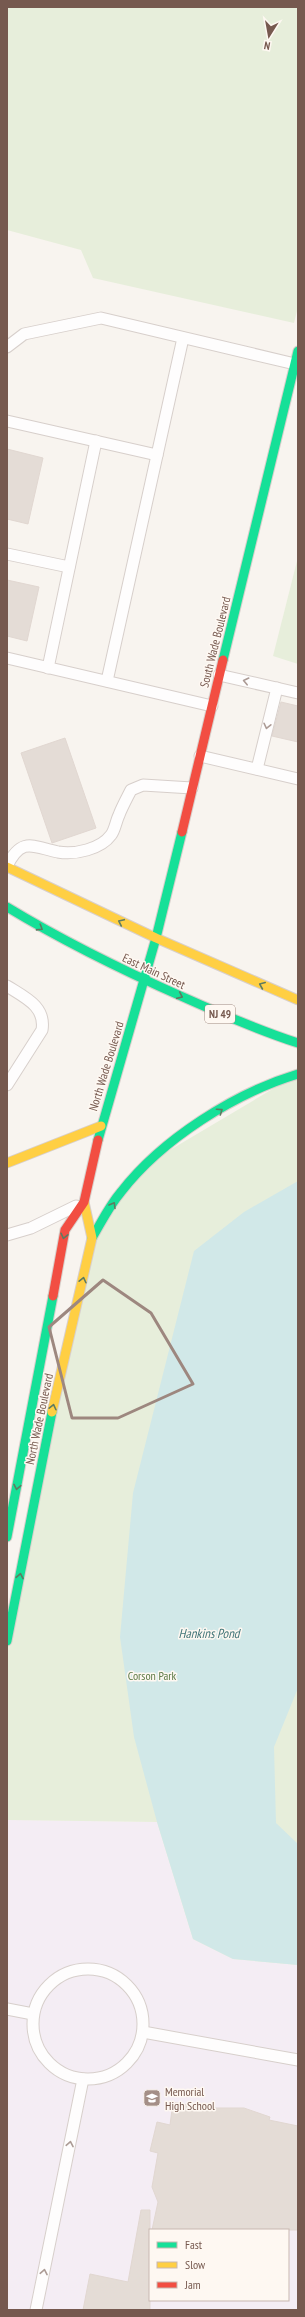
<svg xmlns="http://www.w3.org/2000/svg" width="305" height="2317" font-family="'PT Sans Narrow',sans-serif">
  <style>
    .education { fill: #f4edf4; fill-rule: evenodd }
    .green { fill: #e7eedb }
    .water { fill: #d1e8e8 }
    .building { fill: #e4dcd6; stroke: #e1d7d1 }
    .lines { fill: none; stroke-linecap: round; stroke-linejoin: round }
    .lane-casing { stroke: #d7cfcb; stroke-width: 13 }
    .fast-casing { stroke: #d8cfcb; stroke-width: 11 }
    .slow-casing { stroke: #d8cfcb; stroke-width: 11 }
    .jam-casing { stroke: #d8cfcb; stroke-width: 11 }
    .lane { stroke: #fefdfd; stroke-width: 11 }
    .fast { stroke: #16e098; stroke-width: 9 }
    .slow { stroke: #ffcf43; stroke-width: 9 }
    .jam { stroke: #f24e42; stroke-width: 9 }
    .oneway { stroke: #ac9b95 }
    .oneway2 { stroke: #5e7b61 }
    .marked { fill: none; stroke: #9d877f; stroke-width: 3; stroke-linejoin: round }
    .labels { text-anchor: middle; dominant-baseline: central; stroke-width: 3; stroke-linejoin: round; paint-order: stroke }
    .shield { fill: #fef8f2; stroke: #9f8980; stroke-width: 1 }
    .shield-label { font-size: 11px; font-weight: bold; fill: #76594f }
    .street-label { font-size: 12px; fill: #76594f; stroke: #fef8f2 }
    .park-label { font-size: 12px; fill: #5c7a47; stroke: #fef8f2 }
    .poi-label { font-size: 12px; fill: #76594f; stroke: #fef8f2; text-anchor: start }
    .water-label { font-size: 13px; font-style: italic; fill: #437679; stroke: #fef8f2 }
  </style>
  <rect width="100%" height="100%" fill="#f8f4ef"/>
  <path class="education" d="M 7,1820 L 157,1822 L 193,1939 L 233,1959 L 298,1965 L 298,2310 L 7,2310 ZM 150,2230 L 288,2230 L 288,2300 L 150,2300 Z"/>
  <g class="green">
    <path d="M 7,7 L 298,7 L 298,307 L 294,323 L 93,278 L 81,250 L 7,230 Z"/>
    <path d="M 298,557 L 298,664 L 273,656 Z"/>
    <path d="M 298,1074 L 298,1965 L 233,1959 L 193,1939 L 157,1822 L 7,1820 L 7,1641 L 92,1238 L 143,1166 Z"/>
  </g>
  <path class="water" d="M 298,1181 L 298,1688 L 274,1747 L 276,1823 L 298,1844 L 298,1965 L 233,1959 L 193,1939 L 157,1822 L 134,1737 L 120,1637 L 133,1493 L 194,1251 L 244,1212 Z"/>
  <g class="building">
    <path d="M 7,449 L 43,458 L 28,524 L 7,519 Z"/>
    <path d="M 7,580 L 39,587 L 27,641 L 7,636 Z"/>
    <path d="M 281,702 L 298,706 L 298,742 L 272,736 Z"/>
    <path d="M 65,738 L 96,828 L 52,843 L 21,753 Z"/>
    <path d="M 173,2102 L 203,2108 L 244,2108 L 270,2117 L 269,2120 L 298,2126 L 298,2230 L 152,2230 L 158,2202 L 152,2187 L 158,2153 L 150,2151 L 157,2122 L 170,2125 Z"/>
    <path d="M 141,2210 L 150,2210 L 150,2310 L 83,2310 L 90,2274 L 128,2282 Z"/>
  </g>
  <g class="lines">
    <defs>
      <g id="lane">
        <path d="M 7,347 L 24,334 L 101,318 L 295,364"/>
        <path d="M 7,421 L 157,455"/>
        <path d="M 7,554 L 69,567"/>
        <path d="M 7,658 L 212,706"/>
        <path d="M 48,668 L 96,441"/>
        <path d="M 219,675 L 298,693"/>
        <path d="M 107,681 L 183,338"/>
        <path d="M 200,756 L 298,779"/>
        <path d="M 257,769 L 277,688"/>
        <path d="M 7,866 C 22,836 33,847 58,852 C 75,855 101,849 111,835 C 115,830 116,821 119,815 C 122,807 127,798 131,790 L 143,785 L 192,788"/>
        <path d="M 7,986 C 24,997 46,1006 42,1030 L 7,1085"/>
        <path d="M 7,1235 L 31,1228 L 76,1206"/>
        <circle cx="88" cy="2024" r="55"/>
        <path d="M 7,2009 L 33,2014"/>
        <path d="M 143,2032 L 298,2060"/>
        <path d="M 36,2310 L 83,2079"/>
      </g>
      <g id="fast">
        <path d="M 223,660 L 298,351"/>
        <path d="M 7,907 C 63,941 122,970 183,997 C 221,1014 258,1030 298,1043"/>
        <path d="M 98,1140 L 156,938 L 182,832"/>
        <path d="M 92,1238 C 101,1223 109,1206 121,1192 C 162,1139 235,1093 298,1074"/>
        <path d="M 7,1537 L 53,1296"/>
        <path d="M 7,1641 L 52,1412"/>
      </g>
      <g id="slow">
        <path d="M 7,867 L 156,938 L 298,1000"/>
        <path d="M 7,1163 L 101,1126"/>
        <path d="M 52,1412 L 92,1238 L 84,1202"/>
      </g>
      <g id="jam">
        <path d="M 182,832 L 223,660"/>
        <path d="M 53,1296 L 65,1230 L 84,1202 L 98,1140"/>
      </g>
    </defs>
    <use href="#lane" class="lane-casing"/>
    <use href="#fast" class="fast-casing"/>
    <use href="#slow" class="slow-casing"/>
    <use href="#jam" class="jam-casing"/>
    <use href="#lane" class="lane"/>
    <use href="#fast" class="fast"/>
    <use href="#slow" class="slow"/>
    <use href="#jam" class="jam"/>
  </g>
  <defs><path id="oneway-chevron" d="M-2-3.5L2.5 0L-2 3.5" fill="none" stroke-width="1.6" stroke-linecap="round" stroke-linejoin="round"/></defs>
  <g class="oneway">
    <use href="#oneway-chevron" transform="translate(246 681) rotate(-167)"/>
    <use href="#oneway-chevron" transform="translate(267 726) rotate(103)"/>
    <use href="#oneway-chevron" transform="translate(70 2144) rotate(-79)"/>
    <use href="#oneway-chevron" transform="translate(44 2272) rotate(-79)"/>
  </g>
  <g class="oneway2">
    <use href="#oneway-chevron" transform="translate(121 922) rotate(-155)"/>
    <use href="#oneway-chevron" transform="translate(40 928) rotate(32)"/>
    <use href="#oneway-chevron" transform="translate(262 985) rotate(-157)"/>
    <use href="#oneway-chevron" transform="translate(180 996) rotate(24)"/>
    <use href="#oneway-chevron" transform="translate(220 1111) rotate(-34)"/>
    <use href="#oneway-chevron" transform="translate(113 1205) rotate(-59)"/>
    <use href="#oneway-chevron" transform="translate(64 1236) rotate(103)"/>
    <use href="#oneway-chevron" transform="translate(83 1280) rotate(-77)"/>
    <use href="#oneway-chevron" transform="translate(53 1407) rotate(-77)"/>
    <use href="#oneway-chevron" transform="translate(17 1487) rotate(101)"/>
    <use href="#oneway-chevron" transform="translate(20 1576) rotate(-79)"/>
  </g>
  <path class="marked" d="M 103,1280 L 151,1313 L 193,1384 L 118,1418 L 72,1418 L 49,1327 Z"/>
  <defs>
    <symbol id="school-square" viewBox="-11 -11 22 22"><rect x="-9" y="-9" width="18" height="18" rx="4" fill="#a48f87" stroke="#fef8f2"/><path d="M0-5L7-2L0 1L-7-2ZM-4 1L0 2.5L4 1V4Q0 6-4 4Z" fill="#fff"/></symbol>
  </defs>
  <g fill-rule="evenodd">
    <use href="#school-square" x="142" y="2088" width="20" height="20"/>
  </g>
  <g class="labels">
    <rect class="shield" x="205" y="1005" width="30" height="18" rx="3"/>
    <g class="shield-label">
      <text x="220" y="1014">NJ 49</text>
    </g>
    <g class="street-label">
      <text transform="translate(215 642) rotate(-76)">South Wade Boulevard</text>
      <text transform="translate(154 971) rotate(25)">East Main Street</text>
      <text transform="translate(106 1066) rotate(-73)">North Wade Boulevard</text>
      <text transform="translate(39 1419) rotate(-78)">North Wade Boulevard</text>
    </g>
    <g class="park-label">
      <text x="152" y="1675">Corson Park</text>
    </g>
    <g class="poi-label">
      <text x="165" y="2091">Memorial<tspan x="165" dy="14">High School</tspan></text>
    </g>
    <g class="water-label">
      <text x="209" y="1633">Hankins Pond</text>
    </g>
  </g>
  <rect width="305" height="2317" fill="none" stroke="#76594f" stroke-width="16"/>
  <rect x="149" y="2229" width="140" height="72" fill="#fef8f2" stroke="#c8b8b1"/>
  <rect x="157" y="2242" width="20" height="6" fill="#16e098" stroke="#c8b8b1"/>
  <text x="185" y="2249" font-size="12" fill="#76594f">Fast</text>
  <rect x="157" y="2262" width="20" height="6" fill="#ffcf43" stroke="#c8b8b1"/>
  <text x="185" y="2269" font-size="12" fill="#76594f">Slow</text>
  <rect x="157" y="2282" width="20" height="6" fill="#f24e42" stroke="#c8b8b1"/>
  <text x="185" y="2289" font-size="12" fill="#76594f">Jam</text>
  <g transform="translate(269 36) rotate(191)" stroke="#fef8f2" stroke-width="3" paint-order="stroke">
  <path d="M0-3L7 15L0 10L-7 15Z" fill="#76594f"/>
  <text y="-6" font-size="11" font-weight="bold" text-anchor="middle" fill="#76594f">N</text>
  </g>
</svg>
